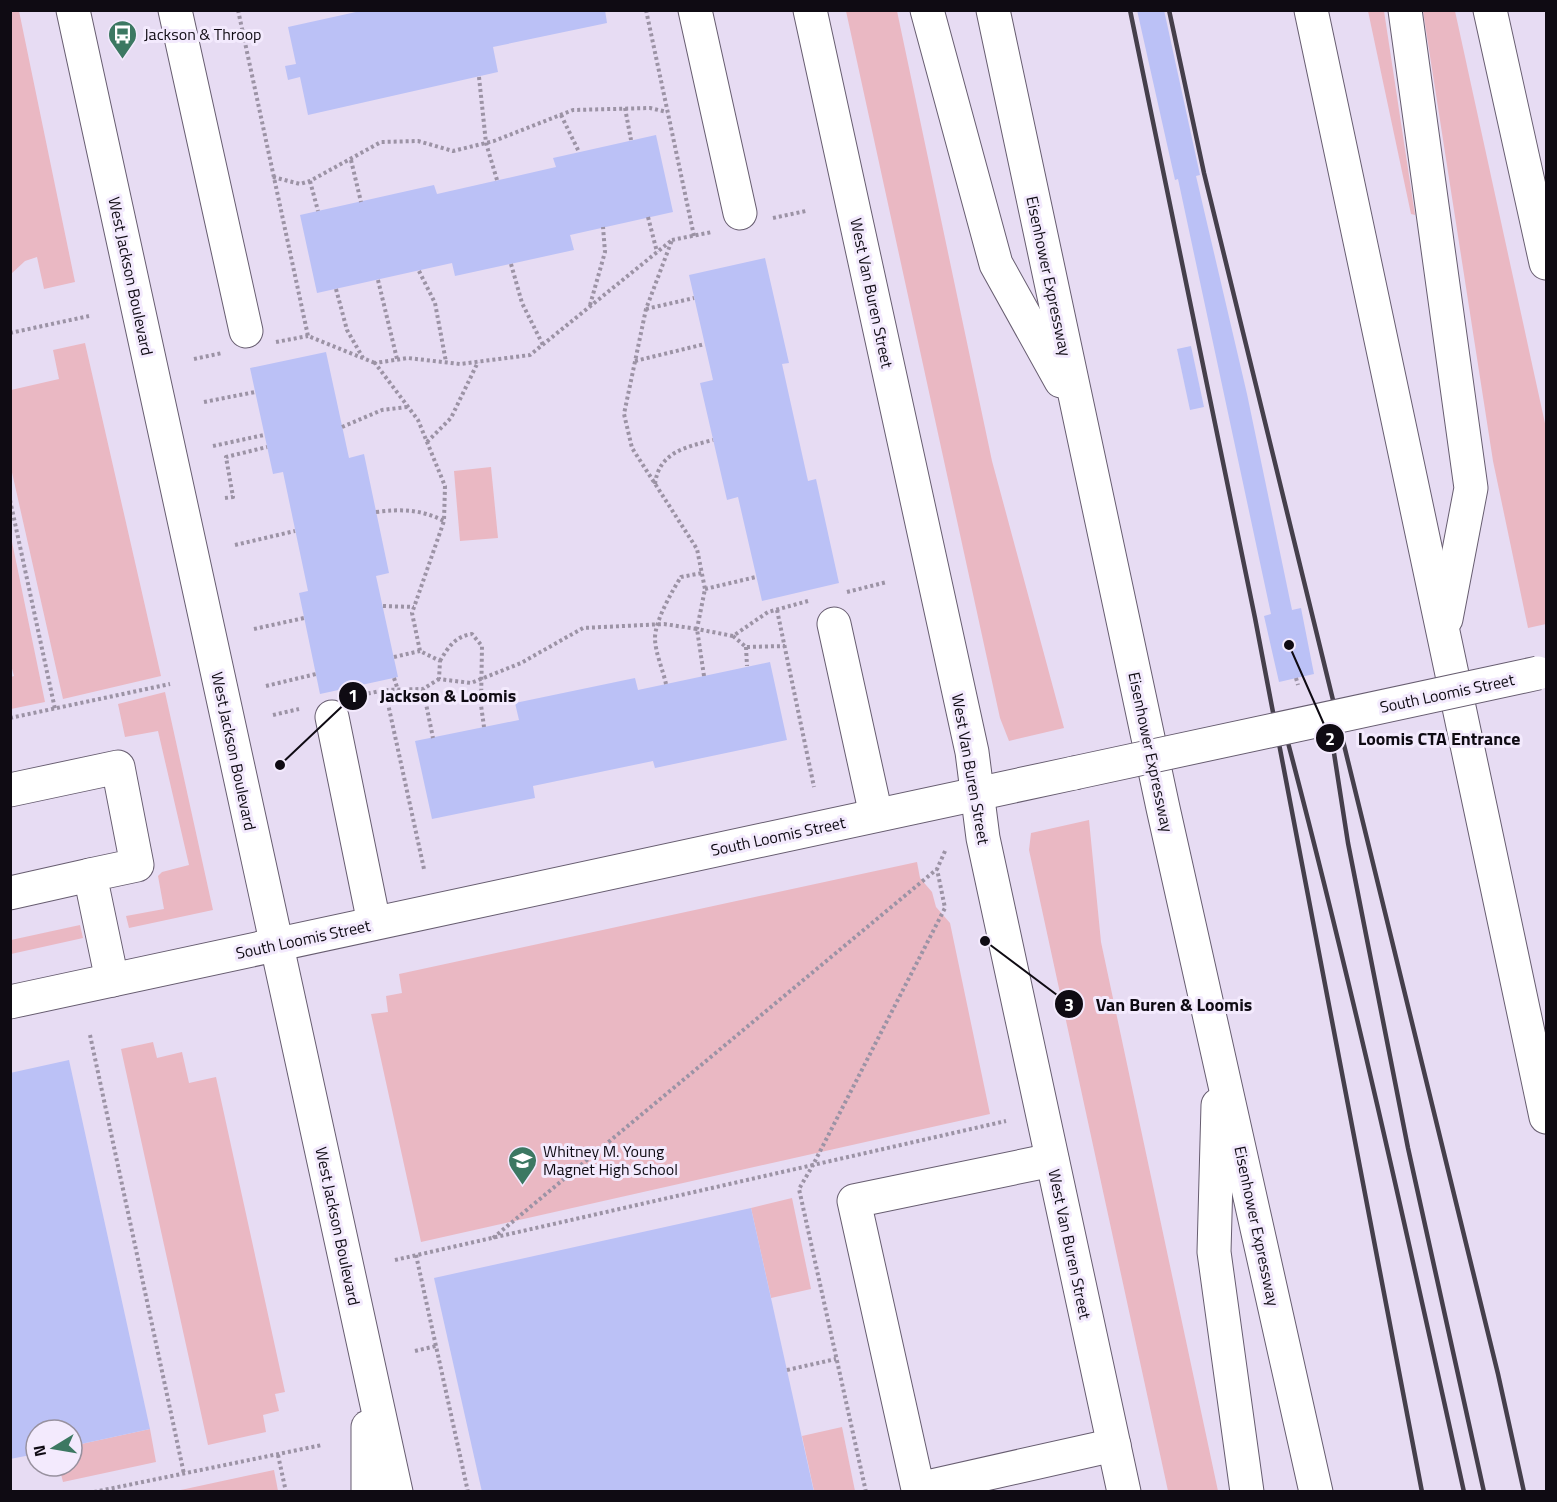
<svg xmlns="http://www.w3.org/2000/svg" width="1557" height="1502" font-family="'Titillium Web',sans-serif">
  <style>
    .green { fill: #eab8c3 }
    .building { fill: #bbc1f6 }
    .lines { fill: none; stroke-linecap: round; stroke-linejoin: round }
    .minor-casing { stroke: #675d70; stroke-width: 35 }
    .highway-casing { stroke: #675d70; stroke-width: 35 }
    .path { stroke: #9c93a5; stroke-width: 4; stroke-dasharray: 3 3; stroke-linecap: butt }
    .minor { stroke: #fff; stroke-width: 33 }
    .highway { stroke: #fff; stroke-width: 33 }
    .rail { stroke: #453f4b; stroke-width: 4.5 }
    .minor-bridge-casing { stroke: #675d70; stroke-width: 35; stroke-linecap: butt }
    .minor-bridge { stroke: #fff; stroke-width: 33 }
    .labels { text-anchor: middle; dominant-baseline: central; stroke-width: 6; stroke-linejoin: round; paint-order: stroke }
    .poi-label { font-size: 16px; fill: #0f0b13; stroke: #f3eafd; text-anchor: start }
    .street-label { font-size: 16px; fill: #0f0b13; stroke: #f3eafd }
    .leader { fill: none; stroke: #0f0b13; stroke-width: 2 }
    .callout-dot { fill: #0f0b13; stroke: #f3eafd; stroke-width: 2 }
    .mark-label { font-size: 18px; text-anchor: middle; font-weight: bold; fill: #fff }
    .callout-label { font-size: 18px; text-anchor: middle; font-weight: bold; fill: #0f0b13; stroke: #f3eafd; stroke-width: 6; stroke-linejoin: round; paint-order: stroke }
  </style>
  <rect width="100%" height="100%" fill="#e7dcf3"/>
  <g class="green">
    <path d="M 10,11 L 19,11 L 75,282 L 44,289 L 37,257 L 25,261 L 11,274 Z"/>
    <path d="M 846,11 L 897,11 L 992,461 L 1064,728 L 1009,741 L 1000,718 Z"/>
    <path d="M 1368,11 L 1384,11 L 1415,215 L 1411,214 Z"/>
    <path d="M 1423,11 L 1455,11 L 1546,428 L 1546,624 L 1528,628 L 1493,461 Z"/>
    <path d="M 85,343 L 161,676 L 63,699 L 11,468 L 11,390 L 59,379 L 53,350 Z"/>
    <path d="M 491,467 L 498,538 L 460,541 L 454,471 Z"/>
    <path d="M 11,537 L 45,702 L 11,709 L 11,677 L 14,676 L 10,661 Z"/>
    <path d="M 165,692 L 213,910 L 129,928 L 126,916 L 164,909 L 158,876 L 162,872 L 189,865 L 158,731 L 125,737 L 118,704 Z"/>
    <path d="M 1089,820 L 1101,942 L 1218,1491 L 1168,1491 L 1029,850 L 1031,833 Z"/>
    <path d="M 917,862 L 920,878 L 932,892 L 936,907 L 950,923 L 990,1114 L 421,1242 L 371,1014 L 388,1012 L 386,996 L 402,993 L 399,974 Z"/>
    <path d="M 80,925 L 83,938 L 11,954 L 11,940 Z"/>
    <path d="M 153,1042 L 157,1058 L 182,1052 L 189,1083 L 216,1077 L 285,1392 L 275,1394 L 279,1411 L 263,1415 L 266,1432 L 208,1445 L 121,1049 Z"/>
    <path d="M 792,1198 L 811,1289 L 771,1298 L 751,1208 Z"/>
    <path d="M 842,1427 L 855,1491 L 814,1491 L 802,1436 Z"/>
    <path d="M 150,1429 L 156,1462 L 63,1482 L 59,1466 L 72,1466 L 72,1446 Z"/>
    <path d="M 274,1470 L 278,1491 L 176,1491 Z"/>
  </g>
  <g class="building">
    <path d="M 365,10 L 605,10 L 607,23 L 493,47 L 498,72 L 308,115 L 300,77 L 288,80 L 285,66 L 296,64 L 288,27 Z"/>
    <path d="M 1137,10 L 1164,10 L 1200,175 L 1196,176 L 1247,394 L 1292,610 L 1301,608 L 1314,674 L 1279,682 L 1264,616 L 1271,614 L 1178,179 L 1175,180 Z"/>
    <path d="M 656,135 L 673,212 L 570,235 L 574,250 L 455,276 L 452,263 L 317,293 L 300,215 L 434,185 L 437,194 L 556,167 L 553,158 Z"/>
    <path d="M 765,258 L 789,363 L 782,364 L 808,481 L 816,479 L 839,583 L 762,601 L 738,497 L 727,500 L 700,383 L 713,380 L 689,275 Z"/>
    <path d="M 1191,346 L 1204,407 L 1190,410 L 1177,349 Z"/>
    <path d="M 326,352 L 349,458 L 364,454 L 389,573 L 376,576 L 398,677 L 320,694 L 299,593 L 308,591 L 283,472 L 273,474 L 250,368 Z"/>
    <path d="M 770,662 L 787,740 L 655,768 L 653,761 L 533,786 L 535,798 L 432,819 L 415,741 L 519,720 L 515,703 L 635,678 L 638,690 Z"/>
    <path d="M 69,1060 L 150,1429 L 72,1446 L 72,1430 L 36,1430 L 36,1454 L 10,1459 L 10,1073 Z"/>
    <path d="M 751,1208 L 814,1492 L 482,1492 L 434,1278 Z"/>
  </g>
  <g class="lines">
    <defs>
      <g id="minor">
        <path d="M 73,10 L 396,1492"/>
        <path d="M 175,10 L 246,331"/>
        <path d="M 695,10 L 740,213"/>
        <path d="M 810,10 L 972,752 L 983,838 L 1124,1492"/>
        <path d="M 1490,10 L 1546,263"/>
        <path d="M 834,624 L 876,815"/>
        <path d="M 332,717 L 374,923"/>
        <path d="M 10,790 L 118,767 L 137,865 L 90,875 L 112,980"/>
        <path d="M 10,893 L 90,875"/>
        <path d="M 10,1002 L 1074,773"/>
        <path d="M 1052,1160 L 854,1201 L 918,1489 L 1114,1445"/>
        <path d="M 368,1427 L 368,1492"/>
      </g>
      <g id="highway">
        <path d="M 927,10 L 996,264 L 1061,381"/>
        <path d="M 993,10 L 1163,808 L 1316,1492"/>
        <path d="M 1311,10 L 1546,1117"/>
        <path d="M 1405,10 L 1471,488 L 1446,619"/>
        <path d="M 1218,1105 L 1214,1252 L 1247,1492"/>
      </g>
    </defs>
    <use href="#minor" class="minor-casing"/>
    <use href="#highway" class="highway-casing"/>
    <g class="path">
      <path d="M 238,10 L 308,336 L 375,363"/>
      <path d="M 646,10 L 694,236"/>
      <path d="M 479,77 L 486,143 L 497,180"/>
      <path d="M 625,108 L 631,140"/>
      <path d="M 561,115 L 579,152"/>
      <path d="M 351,160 L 361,202"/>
      <path d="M 273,177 L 300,184 L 310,181 L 381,142 L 418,141 L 453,151 L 494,141 L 573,110 L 650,108 L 667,112"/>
      <path d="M 310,181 L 318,211"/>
      <path d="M 648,217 L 657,252"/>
      <path d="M 773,218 L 806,211"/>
      <path d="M 672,240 L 712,232"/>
      <path d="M 511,264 L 522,303 L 543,345"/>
      <path d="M 419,271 L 435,303 L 446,362"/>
      <path d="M 378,280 L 397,359"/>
      <path d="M 336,289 L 347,330 L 363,358"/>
      <path d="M 590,305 L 605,252 L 603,227"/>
      <path d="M 646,309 L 694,298"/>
      <path d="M 10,333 L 89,316"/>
      <path d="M 276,342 L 308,336"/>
      <path d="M 194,359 L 222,353"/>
      <path d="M 635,361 L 705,344"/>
      <path d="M 204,402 L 255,392"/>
      <path d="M 342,427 L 382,410 L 407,407"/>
      <path d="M 427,442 L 451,418 L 478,362"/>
      <path d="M 213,446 L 264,435"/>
      <path d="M 655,484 C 659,452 686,447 713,440"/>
      <path d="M 225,498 L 233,497 L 226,457 L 267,447"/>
      <path d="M 10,500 L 55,709"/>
      <path d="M 376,512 C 402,509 420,509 444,521"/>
      <path d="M 235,545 L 295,531"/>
      <path d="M 705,589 L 756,577"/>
      <path d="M 847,592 L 887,582"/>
      <path d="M 383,606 L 414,607"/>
      <path d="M 777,610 L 814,787"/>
      <path d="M 254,629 L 304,618"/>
      <path d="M 733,636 L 746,647 L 785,646"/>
      <path d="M 746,647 L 747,666"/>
      <path d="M 394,657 L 420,651"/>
      <path d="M 440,661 C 448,647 456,636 472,634 L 482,646 L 481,705 L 484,727"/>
      <path d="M 704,676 L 697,629 L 664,624 L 583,628 L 521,663 L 471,683 L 439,679 L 440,661 L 420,651 L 412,613 L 444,521 L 445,486 L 418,420 L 375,363 L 408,358 L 460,364 L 530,355 L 672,240 L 646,309 L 624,414 L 632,448 L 697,549 L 705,589 L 697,629 L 733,636 L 768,612 L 808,601"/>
      <path d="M 394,678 L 398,690"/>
      <path d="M 1296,678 L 1298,685"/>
      <path d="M 666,684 C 663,670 655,652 655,638 C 655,621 672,591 681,577 L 702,573"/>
      <path d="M 266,686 L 316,674"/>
      <path d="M 423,689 L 433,738"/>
      <path d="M 385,690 L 424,869"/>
      <path d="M 356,696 L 385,690 L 423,689 L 439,679"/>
      <path d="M 273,715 L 299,709"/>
      <path d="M 10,718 L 170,684"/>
      <path d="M 90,1035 L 184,1474"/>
      <path d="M 493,1238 L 937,869 L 946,849"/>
      <path d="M 416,1255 L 468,1492"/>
      <path d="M 395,1260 L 813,1165 L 945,908 L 937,869"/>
      <path d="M 415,1351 L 436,1346"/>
      <path d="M 787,1370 L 836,1359"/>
      <path d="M 278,1455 L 286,1492"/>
      <path d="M 94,1492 L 322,1445"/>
      <path d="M 866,1492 L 799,1189 L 813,1165 L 1006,1121"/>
    </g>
    <use href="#minor" class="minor"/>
    <use href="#highway" class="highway"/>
    <g class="rail">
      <path d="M 1130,10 L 1255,618 L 1422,1492"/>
      <path d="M 1169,10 L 1204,173 L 1498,1374 L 1524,1492"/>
      <path d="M 1282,720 C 1350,975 1407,1233 1464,1492"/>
      <path d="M 1329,721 L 1348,843 L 1408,1148 L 1484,1492"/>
    </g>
    <defs>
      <path id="minor-bridge" d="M 1074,773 L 1538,673"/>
    </defs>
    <use href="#minor-bridge" class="minor-bridge-casing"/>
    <use href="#minor-bridge" class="minor-bridge"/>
  </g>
  <defs>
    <symbol id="bus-pin" viewBox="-11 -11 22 30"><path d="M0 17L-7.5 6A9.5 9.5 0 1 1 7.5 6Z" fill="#3c7862" stroke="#f3eafd"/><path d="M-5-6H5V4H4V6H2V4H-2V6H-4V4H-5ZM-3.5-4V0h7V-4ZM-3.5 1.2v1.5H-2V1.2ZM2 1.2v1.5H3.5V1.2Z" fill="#fff"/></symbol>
    <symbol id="school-pin" viewBox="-11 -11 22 30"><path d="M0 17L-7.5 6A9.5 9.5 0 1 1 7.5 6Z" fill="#3c7862" stroke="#f3eafd"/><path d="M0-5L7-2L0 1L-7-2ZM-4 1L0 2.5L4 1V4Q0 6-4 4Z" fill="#fff"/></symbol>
  </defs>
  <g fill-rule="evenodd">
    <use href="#bus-pin" x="106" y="18" width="33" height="45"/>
    <use href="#school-pin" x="506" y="1144" width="33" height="45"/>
  </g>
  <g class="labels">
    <g class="poi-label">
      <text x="144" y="34">Jackson &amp; Throop</text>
      <text x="543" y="1151">Whitney M. Young<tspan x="543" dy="18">Magnet High School</tspan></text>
    </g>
    <g class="street-label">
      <text transform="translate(131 276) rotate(78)">West Jackson Boulevard</text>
      <text transform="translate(1049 276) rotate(78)">Eisenhower Expressway</text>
      <text transform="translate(872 293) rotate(78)">West Van Buren Street</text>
      <text transform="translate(1447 693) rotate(-12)">South Loomis Street</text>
      <text transform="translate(234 751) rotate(78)">West Jackson Boulevard</text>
      <text transform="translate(1151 752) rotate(78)">Eisenhower Expressway</text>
      <text transform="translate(971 769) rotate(80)">West Van Buren Street</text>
      <text transform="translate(778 836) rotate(-12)">South Loomis Street</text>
      <text transform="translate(303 939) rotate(-12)">South Loomis Street</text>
      <text transform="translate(338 1226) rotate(78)">West Jackson Boulevard</text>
      <text transform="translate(1257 1226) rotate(78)">Eisenhower Expressway</text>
      <text transform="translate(1070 1244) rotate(78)">West Van Buren Street</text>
    </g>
  </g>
  <path class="leader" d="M280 765L353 696M1289 645L1330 738M985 941L1069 1004"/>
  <g class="callout-dot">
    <circle cx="280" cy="765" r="6"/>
    <circle cx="1289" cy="645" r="6"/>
    <circle cx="985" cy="941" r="6"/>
    <circle cx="353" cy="696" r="15"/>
    <circle cx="1330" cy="738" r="15"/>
    <circle cx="1069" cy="1004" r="15"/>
  </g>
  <g class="mark-label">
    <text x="353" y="702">1</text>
    <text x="1330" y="745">2</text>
    <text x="1069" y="1011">3</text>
  </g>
  <g class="callout-label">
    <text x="448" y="702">Jackson &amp; Loomis</text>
    <text x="1439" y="745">Loomis CTA Entrance</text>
    <text x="1174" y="1011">Van Buren &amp; Loomis</text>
  </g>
  <rect width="1557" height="1502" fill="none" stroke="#0f0b13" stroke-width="24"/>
  <g transform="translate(54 1448) rotate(259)"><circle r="28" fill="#f3eafd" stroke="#98919f" stroke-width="1.5"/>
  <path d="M0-4.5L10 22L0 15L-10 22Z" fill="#3c7862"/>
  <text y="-9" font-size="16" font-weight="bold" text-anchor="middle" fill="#0f0b13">N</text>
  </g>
</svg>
